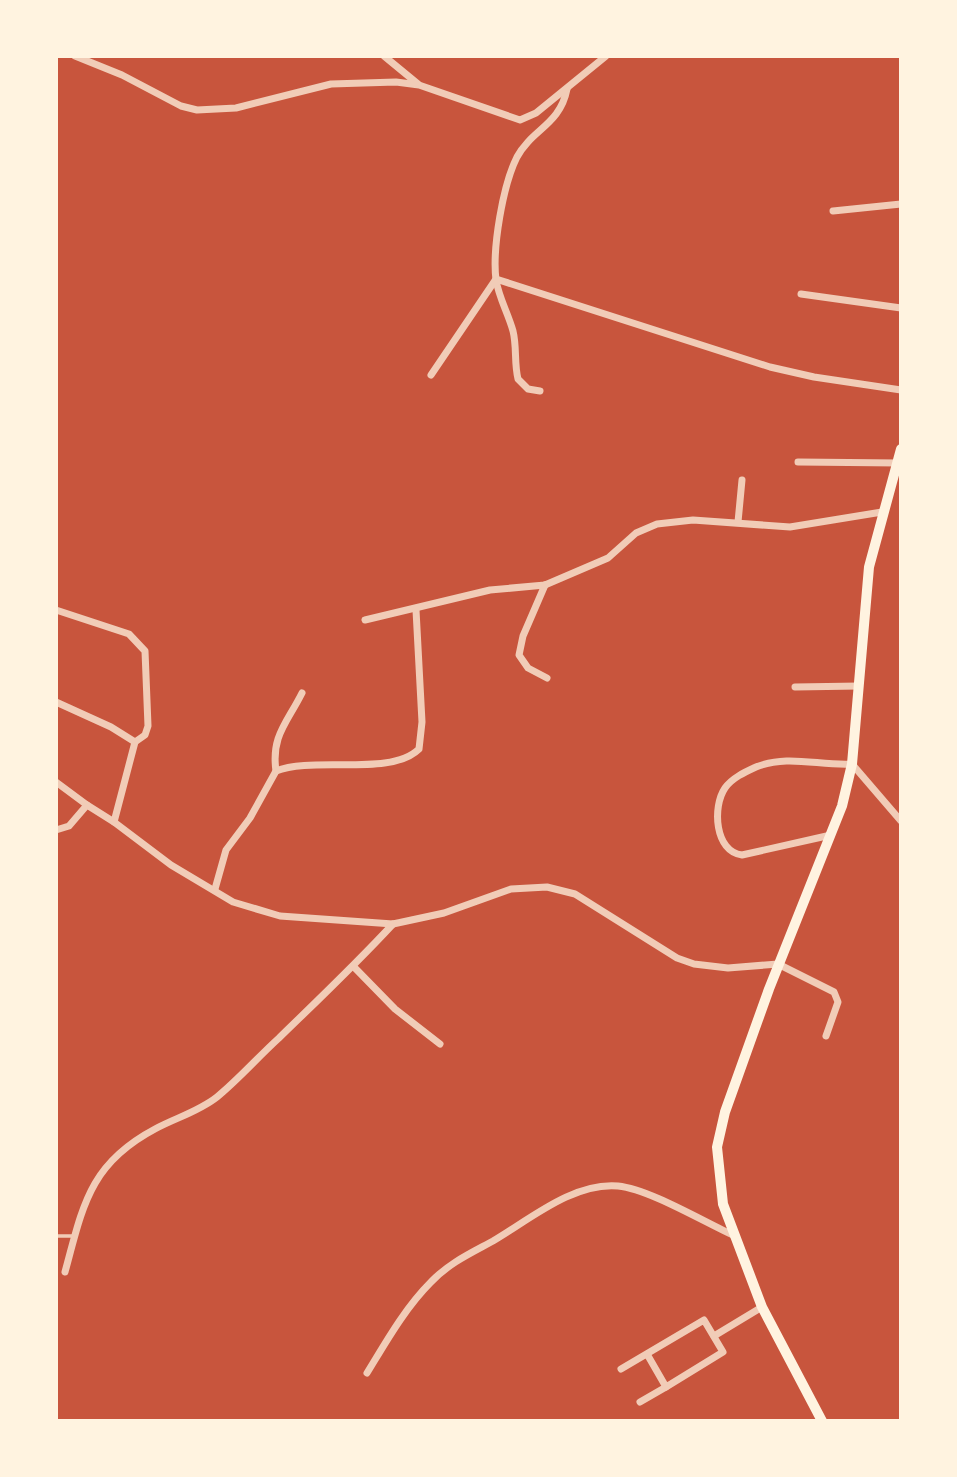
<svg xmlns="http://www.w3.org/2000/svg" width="957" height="1477" font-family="'Roboto Condensed',sans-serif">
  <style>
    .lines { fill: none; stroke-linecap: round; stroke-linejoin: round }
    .service { stroke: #f1ccb7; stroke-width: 3.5 }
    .minor { stroke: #f1ccb7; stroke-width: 7 }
    .secondary { stroke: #fff3e0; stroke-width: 10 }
  </style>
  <rect width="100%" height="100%" fill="#c8553d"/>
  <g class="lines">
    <path class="service" d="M 56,1236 L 72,1236"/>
    <g class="minor">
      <path d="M 75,56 L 122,75 L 181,106 L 197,110 L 236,108 L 331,84 L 396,82 L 419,85 L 520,120 L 536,113 L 606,56"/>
      <path d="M 384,56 L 418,84"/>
      <path d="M 833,211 L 901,204"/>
      <path d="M 801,294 L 901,308"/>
      <path d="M 431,375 L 496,279 L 770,367 L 814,377 L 901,390"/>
      <path d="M 540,391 L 528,389 L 518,379 C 514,363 517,347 513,331 C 508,313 499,298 496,280 C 492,248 503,185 517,157 C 532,129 560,125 567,89"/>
      <path d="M 798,462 L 899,463"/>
      <path d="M 738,522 L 742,480"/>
      <path d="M 545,585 L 523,636 L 519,655 L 528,668 L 547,678"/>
      <path d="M 56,610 L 129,634 L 145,651 L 148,726 L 145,735 L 135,742 L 114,822 L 171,865 L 233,902 L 280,916 L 393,924 L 444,913 L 511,889 L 547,887 L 575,894 L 677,958 L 694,964 L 728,968 L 778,964 L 834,992 L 838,1002 L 826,1036"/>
      <path d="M 365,620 L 490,590 L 545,585 L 608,558 L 636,533 L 657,524 L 693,520 L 790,527 L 882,512"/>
      <path d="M 795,687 L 859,686"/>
      <path d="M 56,702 L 111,727 L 135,742"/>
      <path d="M 276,771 C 271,736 287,723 302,693"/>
      <path d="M 56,782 L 87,805"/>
      <path d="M 56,830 L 69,826 L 87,805 L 114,822"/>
      <path d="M 831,835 L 742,855 C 715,852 712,807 725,788 C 732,778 745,772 756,767 C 788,754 819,766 852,764 L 901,821"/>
      <path d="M 215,889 L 226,850 L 250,818 L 276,771 C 313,756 391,777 419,749 L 422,722 L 416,610"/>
      <path d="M 354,967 L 395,1009 L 440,1044"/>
      <path d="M 65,1272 C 83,1206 89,1164 155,1129 C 175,1118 198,1112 217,1097 C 239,1079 258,1057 279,1038 C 318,1000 356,964 393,924"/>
      <path d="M 714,1336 L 762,1307"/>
      <path d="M 621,1369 L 704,1320 L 723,1352 L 666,1387 L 647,1354"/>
      <path d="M 367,1373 C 386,1342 405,1308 431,1282 C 449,1263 471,1253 493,1241 C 529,1220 573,1182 618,1186 C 649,1189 704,1222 735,1236"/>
      <path d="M 640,1402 L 666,1387"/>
    </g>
    <path class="secondary" d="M 822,1421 L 762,1307 L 723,1204 L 717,1147 L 725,1112 L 769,989 L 842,806 L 852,764 L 869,567 L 901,449"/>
  </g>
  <rect width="957" height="1477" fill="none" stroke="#fff3e0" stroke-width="116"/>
</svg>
